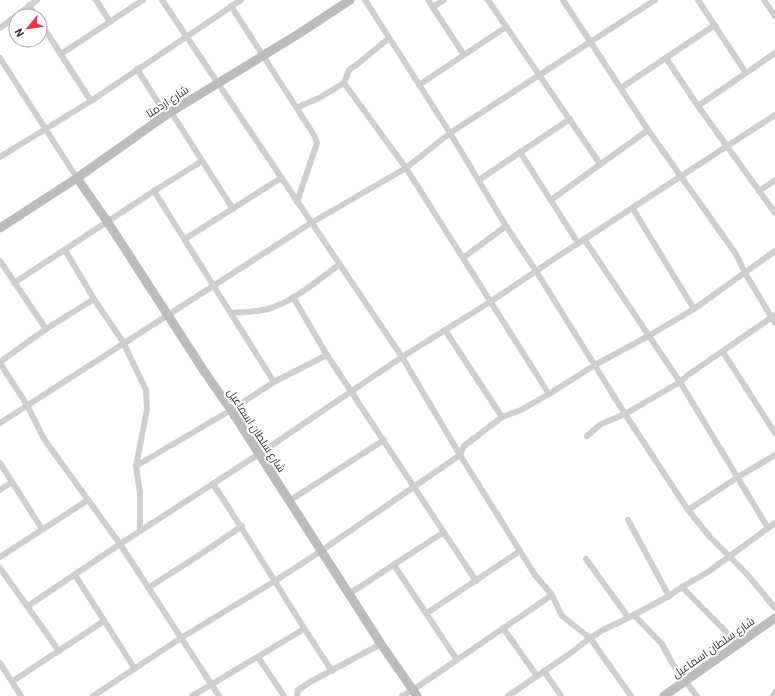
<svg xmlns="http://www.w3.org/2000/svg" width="775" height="696" font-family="Barlow,Cairo,sans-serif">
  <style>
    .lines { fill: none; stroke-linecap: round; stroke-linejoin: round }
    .street { stroke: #cfcfcf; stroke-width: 6 }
    .secondary { stroke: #bcbcbc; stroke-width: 9 }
    .labels { text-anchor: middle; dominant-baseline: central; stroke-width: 4; stroke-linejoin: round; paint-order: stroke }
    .street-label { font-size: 11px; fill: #323232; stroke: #fff }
  </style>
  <rect width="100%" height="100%" fill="#fff"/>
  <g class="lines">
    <g class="street">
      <path d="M 96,0 L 110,22"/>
      <path d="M 162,0 L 402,357 L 460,455 L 535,575 L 552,595 L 562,616 L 590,638 L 631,696"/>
      <path d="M 365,0 L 450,133 L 506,226 L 536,271 L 625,414 L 688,510 L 710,537 L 746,573 L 775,608"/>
      <path d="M 428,0 L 464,55"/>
      <path d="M 488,0 L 600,164"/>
      <path d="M 563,0 L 648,130 L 736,254 L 745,273 L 775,323"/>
      <path d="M 698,0 L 746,73"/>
      <path d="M 764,0 L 775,16"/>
      <path d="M 29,5 L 36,16"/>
      <path d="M 231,6 L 314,135 L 317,143 L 297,202"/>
      <path d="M 433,7 L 444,0"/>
      <path d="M 40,22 L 91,101"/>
      <path d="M 0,28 L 37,0"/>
      <path d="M 61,54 L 143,0"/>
      <path d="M 0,58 L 77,178"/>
      <path d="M 666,58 L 698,106 L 775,213"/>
      <path d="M 137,69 L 166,115"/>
      <path d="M 344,83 L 406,168 L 549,394"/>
      <path d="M 419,85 L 506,27"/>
      <path d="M 621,88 L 715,25"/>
      <path d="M 698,106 L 775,53"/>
      <path d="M 298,107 L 319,98 L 344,83 L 349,70 L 360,62 L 389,38"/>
      <path d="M 171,112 L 233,209"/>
      <path d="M 520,152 L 578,243"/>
      <path d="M 0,157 L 91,101 L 241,0"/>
      <path d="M 479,180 L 570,119"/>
      <path d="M 154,191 L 274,382"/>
      <path d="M 759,191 L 775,180"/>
      <path d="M 551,200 L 648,130"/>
      <path d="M 633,209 L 694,309"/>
      <path d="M 185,239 L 281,178"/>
      <path d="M 584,239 L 680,382 L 768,528"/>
      <path d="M 65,250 L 94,299 L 123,342 L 146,390 L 147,409 L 136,466 L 140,493 L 140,531"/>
      <path d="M 463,258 L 506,226"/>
      <path d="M 0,261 L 46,329"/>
      <path d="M 14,283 L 154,191 L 202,161"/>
      <path d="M 293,297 L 327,355 L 476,581"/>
      <path d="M 231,313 C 243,312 257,312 268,309 C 295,301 318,280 340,264"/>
      <path d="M 445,330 L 502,417"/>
      <path d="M 723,352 L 775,433"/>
      <path d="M 0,362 L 46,329 L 94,299"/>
      <path d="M 0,363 L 27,405 L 44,439 L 120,544 L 219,696"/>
      <path d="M 0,423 L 311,223 L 406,168 L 450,133 L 655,0"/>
      <path d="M 587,436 L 601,424 L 625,414 L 680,382 L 688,375 L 775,315"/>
      <path d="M 0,463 L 42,529"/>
      <path d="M 136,466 L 231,410 L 274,382 L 327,355"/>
      <path d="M 213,484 C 254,545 291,610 332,671"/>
      <path d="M 0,490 L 12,482"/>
      <path d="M 289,501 L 384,440"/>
      <path d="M 688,510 L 738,477 L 775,455"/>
      <path d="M 628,520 L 669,596"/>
      <path d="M 0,557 L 88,500"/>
      <path d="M 586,559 L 628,617"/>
      <path d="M 394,565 L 457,660"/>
      <path d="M 0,568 L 59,651"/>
      <path d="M 75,575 L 135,669"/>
      <path d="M 682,587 L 738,644"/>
      <path d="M 148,588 L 198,556 L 242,526"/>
      <path d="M 349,594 L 444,532"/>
      <path d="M 28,606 L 120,544 L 259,454 L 402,357 L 490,302 L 560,255 L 775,115"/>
      <path d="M 427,613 L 520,551"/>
      <path d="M 634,615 L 662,644 L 672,663 L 685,681 L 697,696"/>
      <path d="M 503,628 L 537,676"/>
      <path d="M 258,657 L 284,696"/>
      <path d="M 0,663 L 21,696"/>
      <path d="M 544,671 L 561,696"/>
      <path d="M 13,681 L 104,621"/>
      <path d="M 93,696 L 181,638 L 275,581 L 321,551 L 460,455 L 464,446 L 502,417 L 521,410 L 549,394 L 595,365 L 650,335 L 694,309 L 775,251"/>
      <path d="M 192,696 L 304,629"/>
      <path d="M 297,696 L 298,690 L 310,682 L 381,644"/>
      <path d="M 402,696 L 413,690 L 552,595"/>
      <path d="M 508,696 L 568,655 L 590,638 L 603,630 L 634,615 L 669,596 L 682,587 L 708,572 L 775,523"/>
      <path d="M 773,696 L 775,692"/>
    </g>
    <g class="secondary">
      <path d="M 77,178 L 107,221 L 204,371 L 231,410 L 381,644 L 417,696"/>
      <path d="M 0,228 L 77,178 L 166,115 L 300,33 L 350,0"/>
      <path d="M 664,696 L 775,618"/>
    </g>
  </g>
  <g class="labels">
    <g class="street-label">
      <text transform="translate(167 101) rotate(-33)">شارع اردمتا</text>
      <text transform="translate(257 430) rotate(57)">شارع سلطان اسماعيل</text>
      <text transform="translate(713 647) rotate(-35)">شارع سلطان اسماعيل</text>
    </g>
  </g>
  <g transform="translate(28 28) rotate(241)"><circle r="19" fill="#ffffff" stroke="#adadad"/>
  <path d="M0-3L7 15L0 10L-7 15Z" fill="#ee2f4b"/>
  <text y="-6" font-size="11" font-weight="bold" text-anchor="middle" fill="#323232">N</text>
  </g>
</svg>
